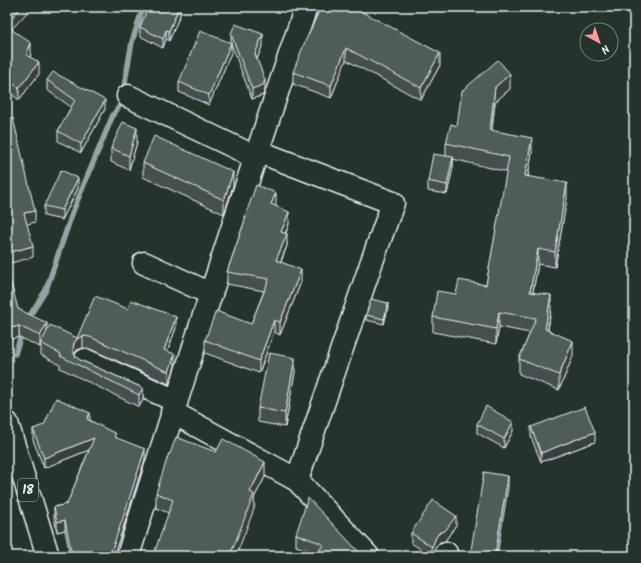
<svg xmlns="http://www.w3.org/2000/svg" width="641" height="563" font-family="Kalam,sans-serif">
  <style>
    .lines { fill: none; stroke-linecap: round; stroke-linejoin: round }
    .stream { stroke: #98a3a5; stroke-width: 5.5 }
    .street-casing { stroke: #e8f1f8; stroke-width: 25 }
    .secondary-casing { stroke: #e8f1f8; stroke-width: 25 }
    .primary-casing { stroke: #e8f1f8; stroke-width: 25 }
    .street { stroke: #26332d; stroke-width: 22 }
    .secondary { stroke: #26332d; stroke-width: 22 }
    .primary { stroke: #26332d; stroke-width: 22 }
    .wall { fill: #454f4d; stroke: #e8f1f8 }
    .shaded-wall { fill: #38403e; stroke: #e8f1f8 }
    .building { fill: #505c59; stroke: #e8f1f8 }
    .labels { text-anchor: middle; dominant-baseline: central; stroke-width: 3.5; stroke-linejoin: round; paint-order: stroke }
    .shield { fill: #26332d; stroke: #aeb8bb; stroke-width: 1 }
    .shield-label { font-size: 13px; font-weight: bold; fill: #e8f1f8 }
  </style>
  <rect width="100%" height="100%" fill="#26332d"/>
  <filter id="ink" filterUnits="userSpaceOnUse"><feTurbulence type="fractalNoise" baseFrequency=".025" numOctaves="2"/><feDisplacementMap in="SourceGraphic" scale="8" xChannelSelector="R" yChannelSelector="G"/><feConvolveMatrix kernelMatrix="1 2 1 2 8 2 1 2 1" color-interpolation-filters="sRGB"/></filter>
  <g filter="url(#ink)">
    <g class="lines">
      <g class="stream">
        <path d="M 27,320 L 46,290 L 73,211 L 113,115 L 121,104 L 132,42 L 143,7"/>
        <path d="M 15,354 L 22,332"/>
      </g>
      <defs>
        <g id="street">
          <path d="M 128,96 L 245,152 L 254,160"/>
          <path d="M 257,151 L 393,203 L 371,264 L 297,480"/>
          <path d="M 144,263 L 211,294"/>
          <path d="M 85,360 L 176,401"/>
          <path d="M 172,412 L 297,480 L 368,556"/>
          <path d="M 444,556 L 446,553"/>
        </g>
        <path id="secondary" d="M 128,556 C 185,372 244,189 306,7"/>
        <path id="primary" d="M 7,423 L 48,556"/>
      </defs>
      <use href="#street" class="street-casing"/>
      <use href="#secondary" class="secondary-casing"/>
      <use href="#primary" class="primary-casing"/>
      <use href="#street" class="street"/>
      <use href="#secondary" class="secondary"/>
      <use href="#primary" class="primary"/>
    </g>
    <g class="wall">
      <path d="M 7,7 L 12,30 L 31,54 L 30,57 L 39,74 L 19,100 L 9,92 L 7,94 Z"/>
      <path d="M 180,7 L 180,15 L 169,41 L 166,39 L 163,48 L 140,36 L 140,27 Z"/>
      <path d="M 353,8 L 440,65 L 421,100 L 346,60 L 331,98 L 293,84 L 293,72 Z"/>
      <path d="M 231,34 L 263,44 L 257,59 L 265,90 L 263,95 L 252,99 L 231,44 Z"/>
      <path d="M 231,53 L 209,105 L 179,92 L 179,82 Z"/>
      <path d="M 47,80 L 105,109 L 81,153 L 58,141 L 58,131 L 71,107 L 47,90 Z"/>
      <path d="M 510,89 L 495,102 L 492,130 L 532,153 L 528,176 L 567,198 L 555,267 L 538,264 L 533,292 L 551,310 L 548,330 L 573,356 L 559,390 L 519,374 L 519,359 L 530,333 L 499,327 L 496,344 L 433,332 L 433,317 L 456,294 L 486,285 L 507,172 L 453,159 L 453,167 L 447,194 L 428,191 L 428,181 L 446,156 L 446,143 L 457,126 Z"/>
      <path d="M 137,142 L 129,170 L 111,162 L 111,148 Z"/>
      <path d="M 143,163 L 233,186 L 224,214 L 143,177 Z"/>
      <path d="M 78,188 L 62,220 L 44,216 L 44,206 Z"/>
      <path d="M 276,205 L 275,206 L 289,224 L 286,233 L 287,246 L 281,262 L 301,282 L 280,335 L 274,332 L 259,373 L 205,353 L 205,340 L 251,324 L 264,291 L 227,284 L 227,272 L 245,220 L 245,217 Z"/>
      <path d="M 388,308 L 384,324 L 366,320 L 366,315 Z"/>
      <path d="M 18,309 L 47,332 L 77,338 L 128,309 L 176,328 L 167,351 L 175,366 L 169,384 L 90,349 L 83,348 L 77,350 L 74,354 L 75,356 L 80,360 L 143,388 L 143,400 L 139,407 L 60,368 L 60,365 L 41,355 L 41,346 L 40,347 L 19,337 Z"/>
      <path d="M 295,372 L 285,427 L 258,422 L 258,408 Z"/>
      <path d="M 90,420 L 116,438 L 145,459 L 124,525 L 114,554 L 114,556 L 70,556 L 65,530 L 57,532 L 54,517 L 54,507 L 67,504 L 89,450 L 44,468 L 33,440 L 33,429 Z"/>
      <path d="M 477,424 L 513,431 L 504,448 L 477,433 Z"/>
      <path d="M 531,427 L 595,442 L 541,462 L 531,437 Z"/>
      <path d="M 265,477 L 254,498 L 254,509 L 169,513 L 156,508 L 156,493 Z"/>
      <path d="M 456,525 L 445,541 L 440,542 L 436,546 L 432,556 L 411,543 L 411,533 Z"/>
      <path d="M 296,534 L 359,552 L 365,556 L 317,556 L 318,554 L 296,546 Z"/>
    </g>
    <g class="shaded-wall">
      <path d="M 21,7 L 32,7 L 12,29 L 12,39 L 7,34 L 7,23 Z"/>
      <path d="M 179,7 L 180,7 L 180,15 L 169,41 L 169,31 Z"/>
      <path d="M 166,30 L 166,39 L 163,48 L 163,39 Z"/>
      <path d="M 263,34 L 263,44 L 255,64 L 255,54 Z"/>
      <path d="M 31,43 L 31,54 L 26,67 L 26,55 Z"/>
      <path d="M 231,43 L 231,53 L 209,105 L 209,95 Z"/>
      <path d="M 346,48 L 346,60 L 331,98 L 331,86 Z"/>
      <path d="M 440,53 L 440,65 L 421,100 L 421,88 Z"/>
      <path d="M 39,62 L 39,74 L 19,100 L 19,88 Z"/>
      <path d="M 510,74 L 510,89 L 495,102 L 490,145 L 490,130 L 495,87 Z"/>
      <path d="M 9,80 L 9,92 L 7,94 L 7,82 Z"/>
      <path d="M 265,80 L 265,90 L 263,95 L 252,99 L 252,89 Z"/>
      <path d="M 105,100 L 105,109 L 81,153 L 81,144 Z"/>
      <path d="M 137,128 L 137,142 L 129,170 L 129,156 Z"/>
      <path d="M 532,138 L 532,153 L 525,191 L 525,176 Z"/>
      <path d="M 453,157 L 453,167 L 447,194 L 447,185 Z"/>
      <path d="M 233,172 L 233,186 L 224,214 L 224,200 Z"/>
      <path d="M 78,178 L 78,188 L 62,220 L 62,210 Z"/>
      <path d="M 567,183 L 567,198 L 555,267 L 555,252 Z"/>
      <path d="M 276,193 L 276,205 L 271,216 L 271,204 Z"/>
      <path d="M 35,211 L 35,222 L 24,225 L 24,213 Z"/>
      <path d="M 289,212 L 289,224 L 281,244 L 281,232 Z"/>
      <path d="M 287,234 L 287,246 L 276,272 L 276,260 Z"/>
      <path d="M 33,246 L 33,257 L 7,264 L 7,253 Z"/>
      <path d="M 538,249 L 538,264 L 530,307 L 530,292 Z"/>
      <path d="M 301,270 L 301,282 L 280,335 L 280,322 Z"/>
      <path d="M 551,295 L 551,310 L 545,344 L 545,329 Z"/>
      <path d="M 388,303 L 388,308 L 384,324 L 384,319 Z"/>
      <path d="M 499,312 L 499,327 L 496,344 L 496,329 Z"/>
      <path d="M 176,317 L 176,328 L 164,361 L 164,350 Z"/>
      <path d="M 274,320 L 274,332 L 259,373 L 259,361 Z"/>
      <path d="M 47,323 L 47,334 L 41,343 L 40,347 L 40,336 Z"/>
      <path d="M 19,326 L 19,337 L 7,340 L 7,329 Z"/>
      <path d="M 83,336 L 83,348 L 77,350 L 74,355 L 73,350 L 74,343 L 77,339 Z"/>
      <path d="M 573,341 L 573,356 L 559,390 L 559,375 Z"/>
      <path d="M 175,354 L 175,366 L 169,384 L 169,372 Z"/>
      <path d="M 295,358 L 295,372 L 285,427 L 285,413 Z"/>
      <path d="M 143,388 L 143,400 L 139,407 L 139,395 Z"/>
      <path d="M 90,413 L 90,423 L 87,419 Z"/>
      <path d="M 513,422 L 513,431 L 504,448 L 504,439 Z"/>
      <path d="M 595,432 L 595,442 L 541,462 L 541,453 Z"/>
      <path d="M 94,438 L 94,448 L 44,468 L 44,458 Z"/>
      <path d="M 145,449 L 145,459 L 124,525 L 114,554 L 114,556 L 111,556 L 111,552 Z"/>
      <path d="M 265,462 L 265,477 L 254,498 L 254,509 L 236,556 L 230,556 L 250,492 Z"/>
      <path d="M 508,476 L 508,488 L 497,556 L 495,556 Z"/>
      <path d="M 456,516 L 456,525 L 445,541 L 440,542 L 436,546 L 432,556 L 432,547 L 436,537 Z"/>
      <path d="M 65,520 L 65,530 L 57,532 L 57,522 Z"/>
    </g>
    <g class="building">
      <path d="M 7,7 L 21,7 L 7,23 Z"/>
      <path d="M 148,7 L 179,7 L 169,31 L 166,30 L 163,39 L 140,27 Z"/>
      <path d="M 321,7 L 353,7 L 440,53 L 421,88 L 346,48 L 331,86 L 293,72 L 304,44 Z"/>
      <path d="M 7,24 L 12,28 L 11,29 L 31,43 L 26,55 L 39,62 L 19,88 L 9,80 L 7,82 Z"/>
      <path d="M 235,24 L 263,34 L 255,54 L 265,80 L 263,85 L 252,89 L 231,34 Z"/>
      <path d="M 200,31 L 231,43 L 209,95 L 179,82 Z"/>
      <path d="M 498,60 L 510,74 L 495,87 L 490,130 L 532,138 L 525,176 L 567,183 L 555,252 L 538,249 L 530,292 L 551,295 L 545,329 L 573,341 L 559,375 L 519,359 L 536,318 L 499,312 L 496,329 L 433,317 L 437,291 L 456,294 L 459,280 L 486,285 L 509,157 L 446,143 L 451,124 L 457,126 L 462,91 Z"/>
      <path d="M 53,72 L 105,100 L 81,144 L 58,131 L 75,100 L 47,80 Z"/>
      <path d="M 13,118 L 35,211 L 24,213 L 33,246 L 7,253 L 7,120 Z"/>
      <path d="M 123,122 L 137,128 L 129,156 L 111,148 Z"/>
      <path d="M 154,136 L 233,172 L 224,200 L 143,163 Z"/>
      <path d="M 433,154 L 453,157 L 447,185 L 428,181 Z"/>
      <path d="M 61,170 L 78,178 L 62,210 L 44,206 Z"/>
      <path d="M 256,185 L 276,193 L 271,204 L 289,212 L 281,232 L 287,234 L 276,260 L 301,270 L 280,322 L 274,320 L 259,361 L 205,340 L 216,311 L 251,324 L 269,279 L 227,272 L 246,217 L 245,217 Z"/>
      <path d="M 7,268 L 18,309 L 47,323 L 40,336 L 19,326 L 7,329 Z"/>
      <path d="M 95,296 L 128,309 L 131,300 L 176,317 L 164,350 L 175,354 L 169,372 L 90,337 L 83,336 L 77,339 L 74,343 L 73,350 L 75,356 L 80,360 L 143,388 L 139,395 L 60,356 L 61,354 L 41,343 L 50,325 L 77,338 Z"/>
      <path d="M 371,299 L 388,303 L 384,319 L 366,315 Z"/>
      <path d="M 269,353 L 295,358 L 285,413 L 258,408 Z"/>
      <path d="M 56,398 L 90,413 L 87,419 L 116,434 L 114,437 L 145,449 L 124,515 L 111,552 L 114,553 L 112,556 L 72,556 L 65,520 L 57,522 L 54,507 L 67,504 L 94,438 L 44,458 L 33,429 L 44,425 Z"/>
      <path d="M 486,406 L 513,422 L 504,439 L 477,424 Z"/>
      <path d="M 585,407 L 595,432 L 541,453 L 531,427 Z"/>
      <path d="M 176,437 L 216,452 L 223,439 L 265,462 L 250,492 L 254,494 L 230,556 L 153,556 L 173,500 L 156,493 L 169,453 L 170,454 Z"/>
      <path d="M 484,472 L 508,476 L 495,556 L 470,556 Z"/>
      <path d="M 308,498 L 359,552 L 365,556 L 371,556 L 376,553 L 382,556 L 317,556 L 323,544 L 296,534 Z"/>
      <path d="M 433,500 L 456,516 L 445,531 L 440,532 L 436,537 L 432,547 L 411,533 Z"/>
    </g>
  </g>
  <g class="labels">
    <rect class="shield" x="18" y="479" width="20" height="22" rx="3"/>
    <g class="shield-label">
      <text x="28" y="490">18</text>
    </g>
  </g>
  <rect width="641" height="563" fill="none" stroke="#26332d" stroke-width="24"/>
  <rect x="12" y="12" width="617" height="539" fill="none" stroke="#e8f1f8" stroke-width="1.5" filter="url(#ink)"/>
  <g transform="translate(599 42) rotate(140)"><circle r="19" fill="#26332d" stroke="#747f7e"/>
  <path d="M0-3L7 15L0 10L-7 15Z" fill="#ff9aa2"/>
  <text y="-6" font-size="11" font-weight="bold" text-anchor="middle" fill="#e8f1f8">N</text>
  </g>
</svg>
